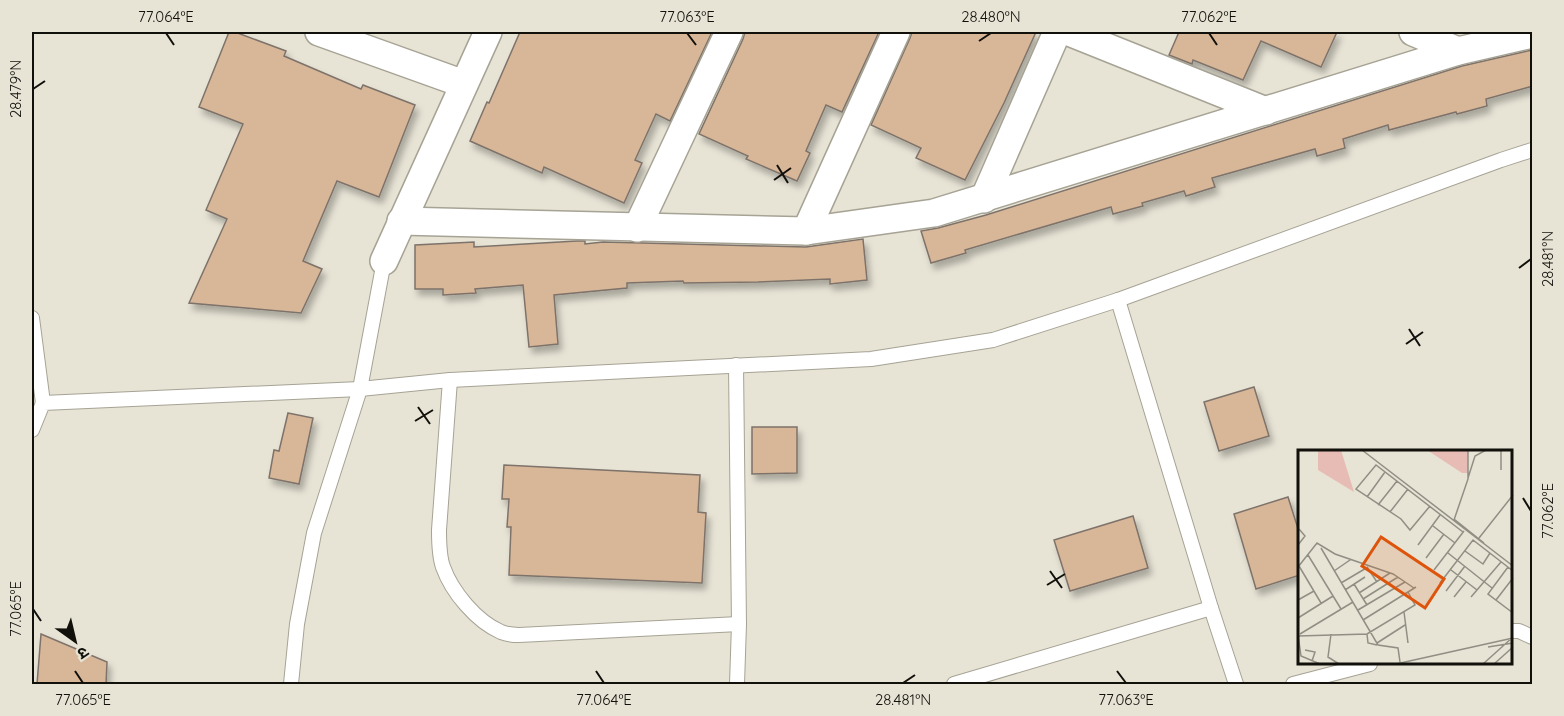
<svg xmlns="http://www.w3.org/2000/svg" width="1564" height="716" font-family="Quicksand,'Noto Sans Devanagari',sans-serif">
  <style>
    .building { fill: #d8b698; stroke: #7e736a; stroke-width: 1.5; filter: url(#shadow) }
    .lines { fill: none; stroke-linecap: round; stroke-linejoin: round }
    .service-casing { stroke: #a6a395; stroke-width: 16 }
    .minor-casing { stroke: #a6a395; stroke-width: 30 }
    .service { stroke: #fff; stroke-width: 14 }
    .minor { stroke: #fff; stroke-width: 27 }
    .ticks { fill: none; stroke: #11100b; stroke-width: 2 }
    .inset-road { fill: none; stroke: #918f84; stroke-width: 1.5 }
    .view { fill: #dd550c; fill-opacity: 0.15; stroke: #dd550c; stroke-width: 3 }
    .inset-edge { fill: none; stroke: #11100b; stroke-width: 3 }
    .neatline { fill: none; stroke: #11100b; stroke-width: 2 }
    .ticks-label { font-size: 15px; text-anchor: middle; fill: #11100b }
  </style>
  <defs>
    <filter id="shadow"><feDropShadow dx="3.5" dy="6" stdDeviation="3" flood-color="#0004"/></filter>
  </defs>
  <rect width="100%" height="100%" fill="#e7e3d5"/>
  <g class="building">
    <path d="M 229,32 L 235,32 L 286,51 L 284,56 L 361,89 L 363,85 L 415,105 L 379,197 L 337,181 L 303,261 L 322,269 L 301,313 L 189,303 L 227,219 L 206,210 L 243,124 L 199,107 Z"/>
    <path d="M 520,32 L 712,32 L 670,121 L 656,114 L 635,160 L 642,163 L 624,203 L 544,167 L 542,173 L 470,141 L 487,102 L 489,103 Z"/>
    <path d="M 745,32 L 879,32 L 842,112 L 826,105 L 806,151 L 810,153 L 797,181 L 746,159 L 748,156 L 699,134 L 743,39 Z"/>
    <path d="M 912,32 L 1036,32 L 1004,103 L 965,180 L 916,158 L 921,148 L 871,125 L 910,38 Z"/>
    <path d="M 1179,32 L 1337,32 L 1321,67 L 1261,41 L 1243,80 L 1193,60 L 1192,64 L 1169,55 Z"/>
    <path d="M 1532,50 L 1533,86 L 1486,99 L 1487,106 L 1457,114 L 1456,112 L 1389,130 L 1388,125 L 1343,139 L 1345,148 L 1317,156 L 1315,149 L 1212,178 L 1215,187 L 1186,196 L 1184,191 L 1142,203 L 1143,206 L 1113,214 L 1111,207 L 965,250 L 966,253 L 931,263 L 921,231 L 938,228 L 986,215 L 1462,66 Z"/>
    <path d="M 863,239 L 867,280 L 830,284 L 830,279 L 758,282 L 684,283 L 683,281 L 627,283 L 627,288 L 554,295 L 558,344 L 529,347 L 523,285 L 475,289 L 476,293 L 443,295 L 443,289 L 415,289 L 415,245 L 474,242 L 474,247 L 577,241 L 585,241 L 585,244 L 603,242 L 806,247 Z"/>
    <path d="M 1254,387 L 1269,436 L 1219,451 L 1204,402 Z"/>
    <path d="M 288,413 L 313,418 L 299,484 L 269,478 L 274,450 L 279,451 Z"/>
    <path d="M 752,427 L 797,427 L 797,473 L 752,474 Z"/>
    <path d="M 504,465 L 700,475 L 698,512 L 706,513 L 702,583 L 509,575 L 511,527 L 507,527 L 509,499 L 502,499 Z"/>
    <path d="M 1288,497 L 1300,535 L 1300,575 L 1256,589 L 1234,514 Z"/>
    <path d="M 1133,516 L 1148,568 L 1070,591 L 1054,540 Z"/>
    <path d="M 41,634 L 107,662 L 106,684 L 37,684 Z"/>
  </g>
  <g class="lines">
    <defs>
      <g id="service">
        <path d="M 1118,300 L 1211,608 L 1236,684"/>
        <path d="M 32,318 L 43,403"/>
        <path d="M 736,365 L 739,624 L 737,684"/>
        <path d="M 450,380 L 439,530 C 439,542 439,556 443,567 C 452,592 476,621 501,632 C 506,634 513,635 519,635 L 739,624"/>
        <path d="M 32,430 L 43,403 L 360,389 L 450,380 L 871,359 L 993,340 L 1118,300 L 1501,160 L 1532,150"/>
        <path d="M 1512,631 L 1519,631 L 1532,637"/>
        <path d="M 291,684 L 297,624 L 314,533 L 360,389 L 384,261"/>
        <path d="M 954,684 L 1211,608"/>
        <path d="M 1293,684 L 1370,664"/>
      </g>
      <g id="minor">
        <path d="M 319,32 L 464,84"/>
        <path d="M 1069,32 L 1266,111"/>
        <path d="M 1413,32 L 1458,51"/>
        <path d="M 984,199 L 1057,32"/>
        <path d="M 401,221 L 806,231 L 934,213 L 1458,51 L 1532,34"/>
        <path d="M 637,228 L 729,32"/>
        <path d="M 806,231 L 896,32"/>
        <path d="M 384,261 L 488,32"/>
      </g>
    </defs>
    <use href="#service" class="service-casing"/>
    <use href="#minor" class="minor-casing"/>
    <use href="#service" class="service"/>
    <use href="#minor" class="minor"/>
  </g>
  <path class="ticks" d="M 166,33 L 174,45M 687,33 L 696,45M 1209,33 L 1217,45M 979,41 L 991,33M 33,89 L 45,81M 777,165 L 788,183M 774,180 L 791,168M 1519,268 L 1531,259M 1409,329 L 1420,346M 1406,344 L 1423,332M 418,407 L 430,424M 415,421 L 433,410M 1523,498 L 1531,511M 1050,571 L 1062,588M 1047,585 L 1065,574M 33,609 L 41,621M 75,671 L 83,683M 596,671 L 604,683M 1117,671 L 1126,683M 903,683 L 915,675"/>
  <g transform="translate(1298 450)">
    <rect width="214" height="214" fill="#e7e3d5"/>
    <path d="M 20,0 L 43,0 L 56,42 L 20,20 ZM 129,0 L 170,0 L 170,23 L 164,23 Z" fill="#e6bcb5"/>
    <path class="inset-road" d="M 64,0 L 215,116M 214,15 L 214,36M 203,20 L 203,0M 170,28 L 177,6 L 188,0M 69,47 L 87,22M 80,55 L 99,31M 132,56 L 112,80 L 103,69 L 58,39 L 78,15 L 165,82M 92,62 L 110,39M 156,69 L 186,93M 156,70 L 170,29 L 170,0M 135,76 L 157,93M 181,88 L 215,45M 0,95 L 7,86 L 1,79M 120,95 L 142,65M 23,98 L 80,195 L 100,198 L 102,212M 167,101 L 185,114 L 192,103M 150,103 L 194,138M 10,105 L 43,159M 128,108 L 146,84M 1,116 L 23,153M 0,117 L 19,93 L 37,104 L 95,124 L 116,138M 69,117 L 79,132M 210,117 L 190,144 L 215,163M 136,120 L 166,81M 153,120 L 179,140M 36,121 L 52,110M 43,133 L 70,117M 142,133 L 175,90 L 215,121M 56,134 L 69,155M 47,140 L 67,127M 148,141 L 167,116M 61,143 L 92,123M 156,147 L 168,132M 173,147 L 203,112M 65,149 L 100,127M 0,150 L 16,141M 198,150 L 215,128M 60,160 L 107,132M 106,162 L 110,193M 0,168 L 35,146M 65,170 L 118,137M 2,184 L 55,152M 33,184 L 30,207 L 41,214M 69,184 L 70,193 L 79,195M 0,185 L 3,206 L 22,214M 0,186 L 69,184 L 117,155 L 110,142M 79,193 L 107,175M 190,197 L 215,193M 7,200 L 17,202 L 14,211M 98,214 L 215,188M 185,214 L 215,187M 196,214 L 215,197"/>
    <path class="view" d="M 83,87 L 146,129 L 127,158 L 64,116 Z"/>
    <rect width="214" height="214" class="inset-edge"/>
  </g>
  <rect width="1564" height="716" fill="none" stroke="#e7e3d5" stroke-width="66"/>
  <g transform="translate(75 641) rotate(146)" stroke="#e7e3d5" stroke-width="4.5" paint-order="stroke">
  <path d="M0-4.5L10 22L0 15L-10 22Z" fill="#11100b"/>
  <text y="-9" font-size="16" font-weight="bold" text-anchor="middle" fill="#11100b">उ</text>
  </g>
  <rect x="33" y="33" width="1498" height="650" class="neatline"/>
  <g class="ticks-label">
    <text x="166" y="22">77.064°E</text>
    <text x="687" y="22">77.063°E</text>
    <text x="991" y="22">28.480°N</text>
    <text x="1209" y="22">77.062°E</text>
    <text transform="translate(16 89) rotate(-90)" y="5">28.479°N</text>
    <text transform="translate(1548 259) rotate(-90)" y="5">28.481°N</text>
    <text transform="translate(1548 511) rotate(-90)" y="5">77.062°E</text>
    <text transform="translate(16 609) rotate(-90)" y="5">77.065°E</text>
    <text x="83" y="705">77.065°E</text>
    <text x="604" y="705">77.064°E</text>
    <text x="903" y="705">28.481°N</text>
    <text x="1126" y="705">77.063°E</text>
  </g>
</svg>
